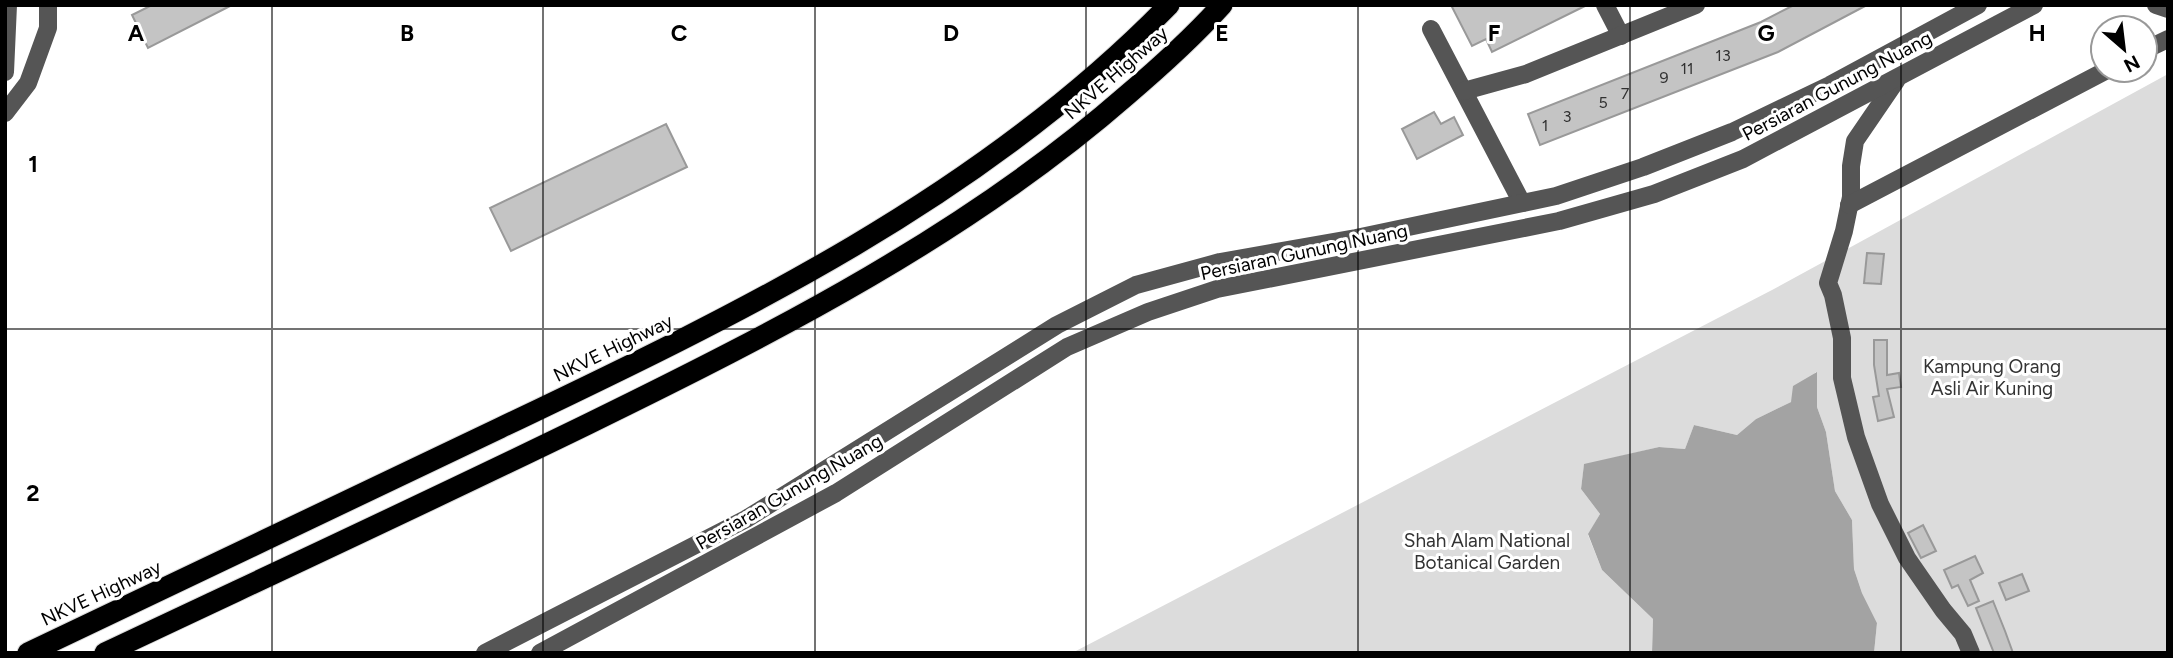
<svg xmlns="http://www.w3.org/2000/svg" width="2173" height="658" font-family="Figtree,sans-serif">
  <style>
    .green { fill: #dcdcdc }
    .water { fill: #a3a3a3 }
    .building { fill: #c4c4c4; stroke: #999; stroke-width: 2 }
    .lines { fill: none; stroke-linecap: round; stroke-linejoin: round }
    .highway-casing { stroke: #dbdbdb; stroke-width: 23 }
    .minor { stroke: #555; stroke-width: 18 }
    .highway { stroke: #000; stroke-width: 21 }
    .grid { fill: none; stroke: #000; stroke-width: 2; stroke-opacity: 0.55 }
    .labels { text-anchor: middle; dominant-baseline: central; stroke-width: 6; stroke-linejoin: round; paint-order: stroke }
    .number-label { font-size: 16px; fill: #313131 }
    .street-label { font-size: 19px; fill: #000; stroke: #fff }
    .park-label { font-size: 19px; fill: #333; stroke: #fff }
    .grid-label { font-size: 23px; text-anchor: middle; font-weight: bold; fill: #000; stroke: #fff; stroke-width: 6; stroke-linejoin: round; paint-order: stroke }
  </style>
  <rect width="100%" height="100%" fill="#fff"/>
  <path class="green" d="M 2168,74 L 2168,653 L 1874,653 L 1877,623 L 1862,593 L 1854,569 L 1852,520 L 1835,491 L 1826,432 L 1817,407 L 1816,372 L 1791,402 L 1756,419 L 1737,435 L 1694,425 L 1685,449 L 1659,447 L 1584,465 L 1581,489 L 1600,514 L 1588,535 L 1602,570 L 1653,619 L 1652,653 L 1072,653 L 1772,290 Z"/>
  <path class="water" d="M 1817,372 L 1817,407 L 1826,432 L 1835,491 L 1852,520 L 1854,569 L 1862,593 L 1877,623 L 1874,653 L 1652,653 L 1653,619 L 1602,570 L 1588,534 L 1600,514 L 1581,489 L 1584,464 L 1659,447 L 1685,449 L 1694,425 L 1737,435 L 1756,419 L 1791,402 L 1793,386 Z"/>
  <g class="building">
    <path d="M 152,5 L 232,5 L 148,48 L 132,15 Z"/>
    <path d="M 1451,5 L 1587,5 L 1492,52 L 1486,39 L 1472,46 Z"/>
    <path d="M 1794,5 L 1867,5 L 1778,52 L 1540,145 L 1528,114 L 1761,22 Z"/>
    <path d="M 1434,112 L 1441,124 L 1454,117 L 1463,135 L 1417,159 L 1402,129 Z"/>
    <path d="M 666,124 L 687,167 L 511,251 L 490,208 Z"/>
    <path d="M 1867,253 L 1884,254 L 1881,284 L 1864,283 Z"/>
    <path d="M 1874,340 L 1887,340 L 1887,375 L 1899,373 L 1901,387 L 1887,389 L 1894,417 L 1878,421 L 1873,397 L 1879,396 L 1874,365 Z"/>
    <path d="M 1923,525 L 1936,551 L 1921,558 L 1908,533 Z"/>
    <path d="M 1975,556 L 1983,573 L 1970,580 L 1979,601 L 1968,606 L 1958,585 L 1952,588 L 1944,570 Z"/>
    <path d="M 2022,574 L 2029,591 L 2006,600 L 1999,583 Z"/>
    <path d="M 1993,601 L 2005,631 L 2013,653 L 1994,653 L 1976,608 Z"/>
  </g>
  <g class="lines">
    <defs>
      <g id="highway">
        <path d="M 28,653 C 185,578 343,503 500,428 C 739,314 982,197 1169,5"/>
        <path d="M 105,653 C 266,577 428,502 588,424 C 778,331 968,234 1127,95 C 1160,67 1193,37 1222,5"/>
      </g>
    </defs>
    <use href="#highway" class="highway-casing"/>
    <g class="minor">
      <path d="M 1605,5 L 1621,36"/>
      <path d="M 2156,5 L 2168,9"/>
      <path d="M 1431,29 L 1522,203"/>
      <path d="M 2145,50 L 2168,39"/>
      <path d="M 5,72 L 8,5"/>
      <path d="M 1896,81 L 1855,141 L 1851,166 L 1851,197 L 1844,231 L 1828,283 L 1833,295 L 1842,338 L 1842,378 L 1856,437 L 1880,504 L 1907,558 L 1943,610 L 1963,634 L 1971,653"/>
      <path d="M 1464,91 L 1526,74 L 1696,5"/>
      <path d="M 5,113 L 28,83 L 48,28 L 48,5"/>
      <path d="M 1849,205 L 2107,70"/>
      <path d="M 485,653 L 746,519 L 1057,325 L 1136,285 L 1220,262 L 1356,238 L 1556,196 L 1643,167 L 1732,132 L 1830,85 L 1978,5"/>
      <path d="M 540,653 L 836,493 L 1067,347 L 1148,312 L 1217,289 L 1559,221 L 1654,194 L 1743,159 L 2034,5"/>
    </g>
    <use href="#highway" class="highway"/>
  </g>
  <path class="grid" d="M 272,5 L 272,653M 543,5 L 543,653M 815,5 L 815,653M 1086,5 L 1086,653M 1358,5 L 1358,653M 1630,5 L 1630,653M 1901,5 L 1901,653M 5,329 L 2168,329"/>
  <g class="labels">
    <g class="number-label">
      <text x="1723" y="55">13</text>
      <text x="1687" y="68">11</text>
      <text x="1664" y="77">9</text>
      <text x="1625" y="93">7</text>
      <text x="1603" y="102">5</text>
      <text x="1567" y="116">3</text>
      <text x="1545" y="125">1</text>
    </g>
    <g class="street-label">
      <text transform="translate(1116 73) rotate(-41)">NKVE Highway</text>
      <text transform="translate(1837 86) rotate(-28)">Persiaran Gunung Nuang</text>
      <text transform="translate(1304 252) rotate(-12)">Persiaran Gunung Nuang</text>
      <text transform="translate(613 348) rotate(-26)">NKVE Highway</text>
      <text transform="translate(789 492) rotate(-30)">Persiaran Gunung Nuang</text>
      <text transform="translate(101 593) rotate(-25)">NKVE Highway</text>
    </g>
    <g class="park-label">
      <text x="1992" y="366">Kampung Orang<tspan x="1992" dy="22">Asli Air Kuning</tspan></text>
      <text x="1487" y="540">Shah Alam National<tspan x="1487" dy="22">Botanical Garden</tspan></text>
    </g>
  </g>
  <g class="grid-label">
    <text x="136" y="41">A</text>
    <text x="407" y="41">B</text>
    <text x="679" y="41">C</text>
    <text x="951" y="41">D</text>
    <text x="1222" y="41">E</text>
    <text x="1494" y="41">F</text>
    <text x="1766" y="41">G</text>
    <text x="2037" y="41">H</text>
    <text x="33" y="172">1</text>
    <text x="33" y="501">2</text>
  </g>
  <rect width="2173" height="658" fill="none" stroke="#000000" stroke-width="14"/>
  <g transform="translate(2124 49) rotate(152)"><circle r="33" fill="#ffffff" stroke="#999999" stroke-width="2"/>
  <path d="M0-5L12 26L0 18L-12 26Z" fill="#000000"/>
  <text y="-10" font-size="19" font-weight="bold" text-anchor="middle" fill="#000000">N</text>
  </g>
</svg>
